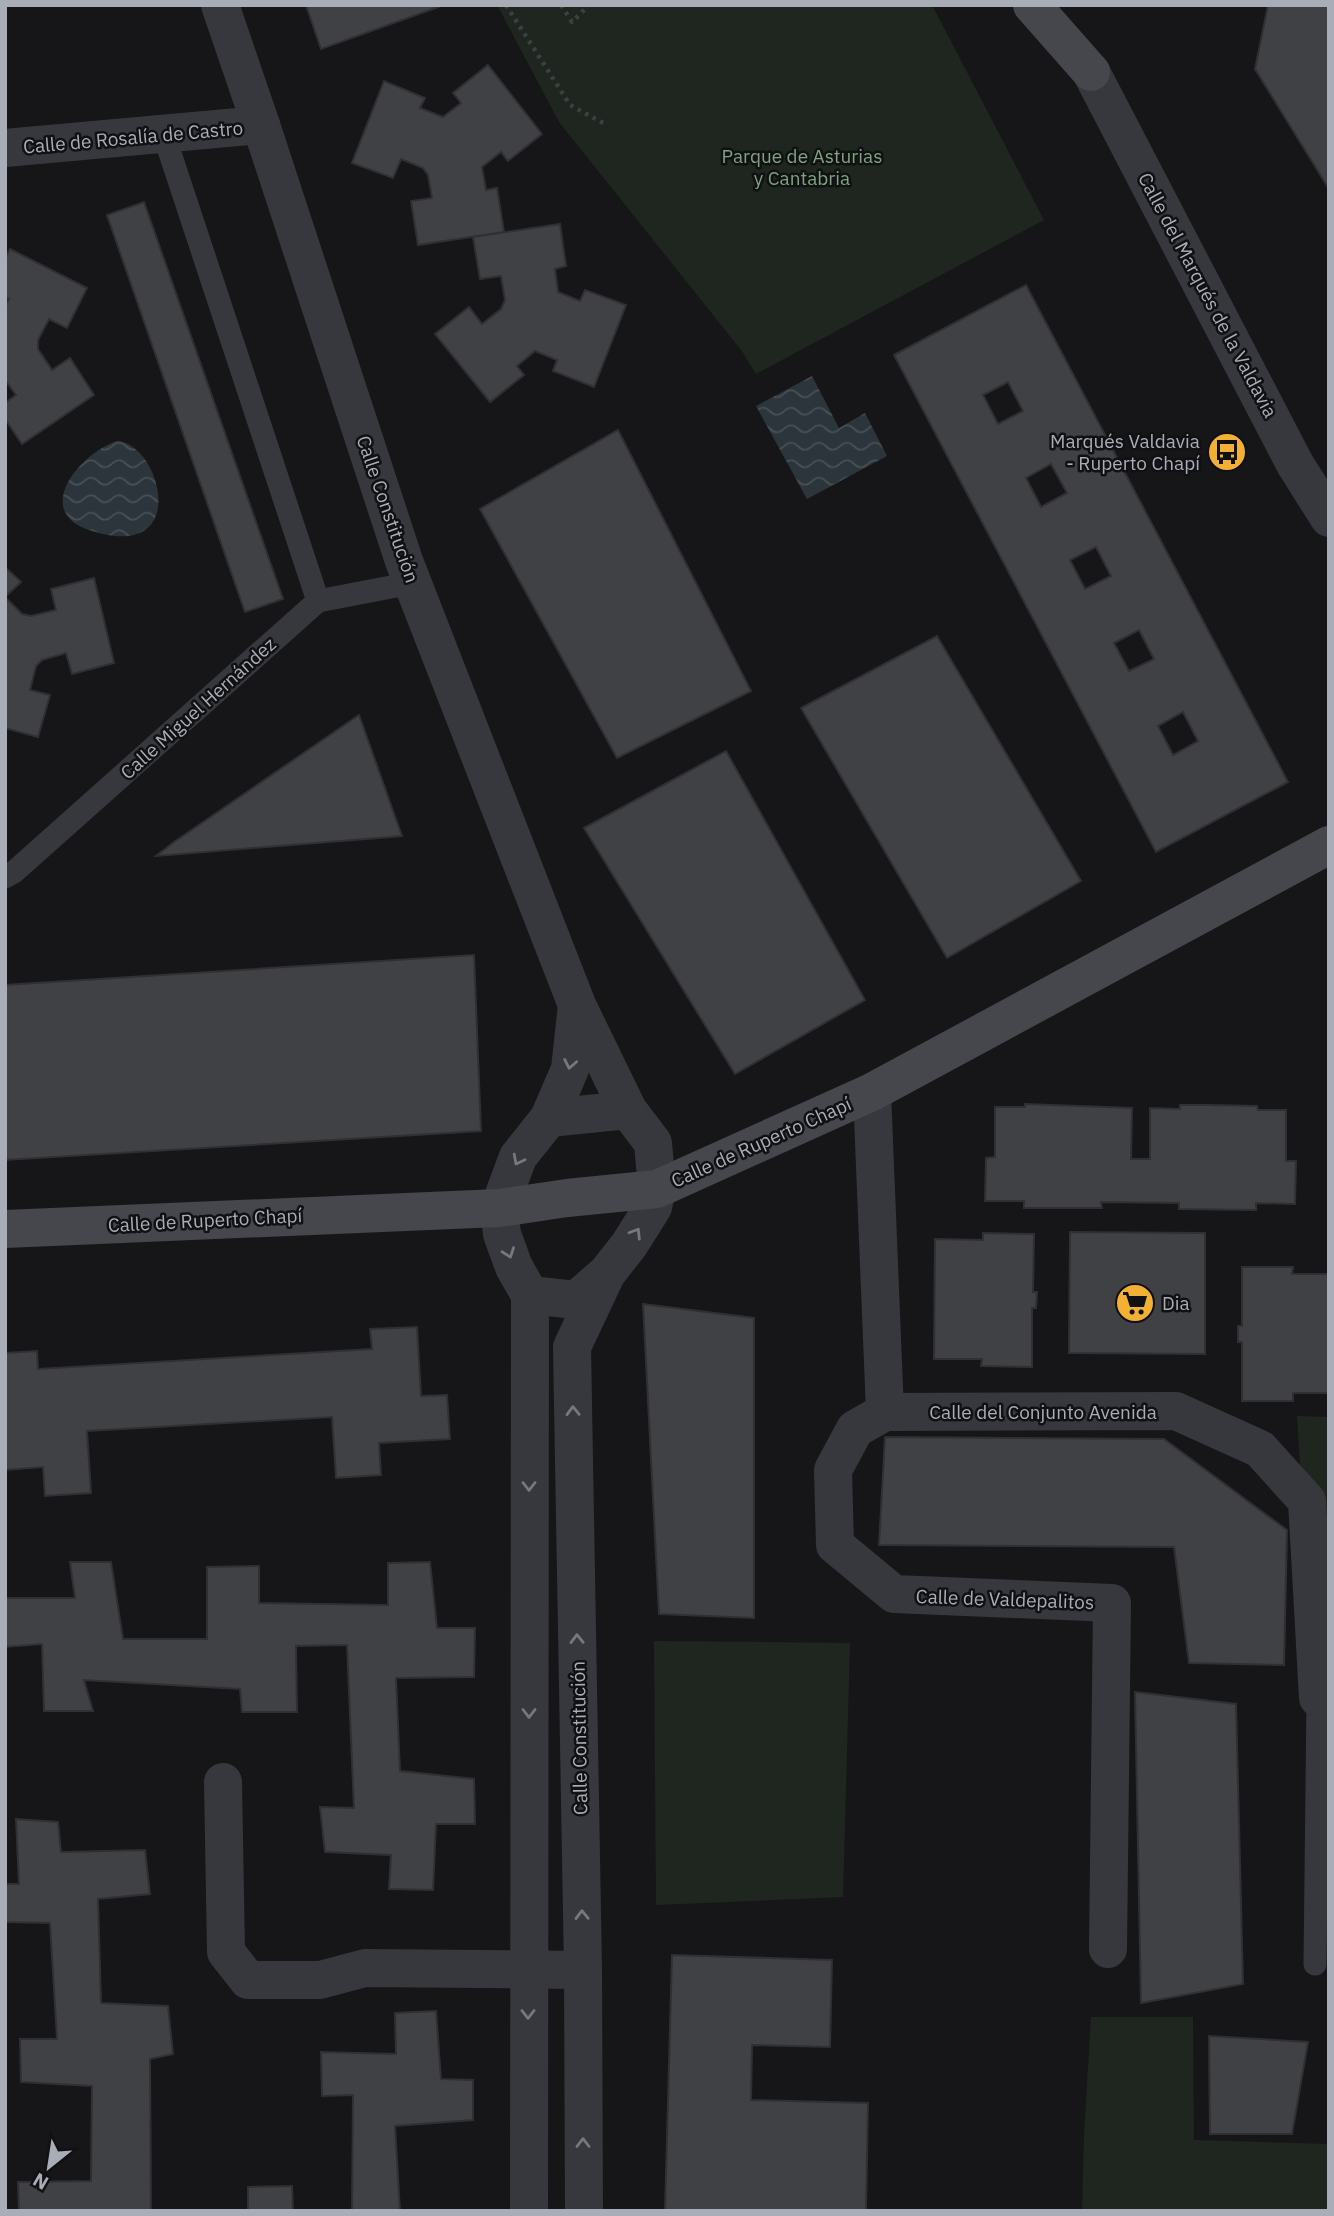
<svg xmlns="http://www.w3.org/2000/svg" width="1334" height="2216" font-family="'IBM Plex Sans',sans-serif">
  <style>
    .green { fill: #1e261f }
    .water { fill: url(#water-waves) }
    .building { fill: #404145; stroke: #303034; stroke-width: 2; fill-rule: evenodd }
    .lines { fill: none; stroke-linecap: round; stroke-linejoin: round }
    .path { stroke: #3d3f44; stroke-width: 4.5; stroke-dasharray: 3.5 5; stroke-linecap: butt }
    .lane { stroke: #37383d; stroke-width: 23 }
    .street { stroke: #37383d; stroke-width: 38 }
    .secondary { stroke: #45474d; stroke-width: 38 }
    .oneway { stroke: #757881 }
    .labels { text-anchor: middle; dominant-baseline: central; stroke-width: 5; stroke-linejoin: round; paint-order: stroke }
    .street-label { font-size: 19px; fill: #a8adb8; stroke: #111113 }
    .park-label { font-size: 19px; fill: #7fa381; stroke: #111113 }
    .poi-label { font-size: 19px; fill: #a8adb8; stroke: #111113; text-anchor: end }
  </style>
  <defs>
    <pattern id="water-waves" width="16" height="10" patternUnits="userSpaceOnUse" patternTransform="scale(1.75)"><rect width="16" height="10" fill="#2c353c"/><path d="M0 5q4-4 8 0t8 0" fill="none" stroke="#485056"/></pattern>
  </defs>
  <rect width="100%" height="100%" fill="#161618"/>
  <g class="green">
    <path d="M 497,5 L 932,5 L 1044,220 L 756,374 L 741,350 L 559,122 Z"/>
    <path d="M 1297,1416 L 1329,1417 L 1329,1516 L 1301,1480 Z"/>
    <path d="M 654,1641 L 850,1643 L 843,1897 L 656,1905 Z"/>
    <path d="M 1091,2017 L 1193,2017 L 1194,2140 L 1329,2144 L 1329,2211 L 1082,2211 L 1084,2134 Z"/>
  </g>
  <g class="water">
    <path d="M 812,376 L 839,428 L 865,413 L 887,456 L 807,499 L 756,406 Z"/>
    <path d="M 117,441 C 161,443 193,565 89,530 C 32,511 80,453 117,441 Z"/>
  </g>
  <g class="building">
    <path d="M 306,5 L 444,5 L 321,49 Z"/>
    <path d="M 1268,5 L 1329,5 L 1329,189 L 1255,69 Z"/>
    <path d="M 488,65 L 542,134 L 508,161 L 501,152 L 482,167 L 486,190 L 497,188 L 504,232 L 418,245 L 411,201 L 432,198 L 428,175 L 423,168 L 401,159 L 393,178 L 352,163 L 384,81 L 425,98 L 420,108 L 443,117 L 461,103 L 453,93 Z"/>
    <path d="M 144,202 L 283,599 L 245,612 L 107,215 Z"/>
    <path d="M 560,224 L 566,266 L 555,269 L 558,292 L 580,301 L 585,290 L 626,305 L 594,387 L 553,371 L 557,360 L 535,351 L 517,366 L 524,375 L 490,402 L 435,334 L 469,307 L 482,324 L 501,309 L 505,300 L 501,276 L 480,279 L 473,237 Z"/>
    <path d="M 10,249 L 87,288 L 67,328 L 49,319 L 38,340 L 38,349 L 52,370 L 70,358 L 94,395 L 22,444 L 5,419 L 5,403 L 16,395 L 5,380 L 5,306 L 9,299 L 5,297 L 5,258 Z"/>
    <path d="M 1026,285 L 1288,782 L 1156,852 L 894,355 ZM 1008,382 L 1023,411 L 998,424 L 983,395 ZM 1051,464 L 1067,493 L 1041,507 L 1026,478 ZM 1096,547 L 1111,576 L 1085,589 L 1070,560 ZM 1139,630 L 1154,659 L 1129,671 L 1114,643 ZM 1183,712 L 1198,741 L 1173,755 L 1158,726 Z"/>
    <path d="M 618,430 L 751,691 L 617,758 L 480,509 Z"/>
    <path d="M 5,567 L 21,582 L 5,597 L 22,614 L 31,616 L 56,610 L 51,589 L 94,578 L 114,663 L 72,674 L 66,653 L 42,660 L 36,666 L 30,690 L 50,695 L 38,737 L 5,728 Z"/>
    <path d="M 937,636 L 1081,881 L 947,958 L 801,708 Z"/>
    <path d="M 359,715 L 402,836 L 156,856 L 174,842 Z"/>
    <path d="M 726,751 L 865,1000 L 735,1074 L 584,828 Z"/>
    <path d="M 474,955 L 481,1131 L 5,1160 L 5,985 Z"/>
    <path d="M 1025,1104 L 1132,1108 L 1131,1159 L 1150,1159 L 1150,1108 L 1180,1109 L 1180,1105 L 1210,1105 L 1257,1106 L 1258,1110 L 1286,1110 L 1286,1161 L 1296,1161 L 1295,1204 L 1256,1203 L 1256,1210 L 1179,1209 L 1179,1203 L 1101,1202 L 1102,1208 L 1024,1208 L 1024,1201 L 985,1201 L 986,1158 L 995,1157 L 995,1107 L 1025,1107 Z"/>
    <path d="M 1070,1232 L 1205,1233 L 1205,1354 L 1069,1353 Z"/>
    <path d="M 983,1233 L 1034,1234 L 1033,1292 L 1037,1292 L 1036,1308 L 1032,1308 L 1032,1367 L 981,1366 L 982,1359 L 934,1359 L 935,1239 L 983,1240 Z"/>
    <path d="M 1242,1267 L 1293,1267 L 1292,1274 L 1329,1274 L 1329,1393 L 1293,1393 L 1293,1401 L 1242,1401 L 1242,1342 L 1238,1342 L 1238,1326 L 1242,1326 Z"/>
    <path d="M 643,1304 L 754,1318 L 754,1618 L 659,1614 Z"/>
    <path d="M 417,1327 L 421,1396 L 447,1395 L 450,1439 L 379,1443 L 381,1475 L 336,1478 L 332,1417 L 87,1431 L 91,1493 L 45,1496 L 43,1467 L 5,1470 L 5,1353 L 37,1351 L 38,1369 L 372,1349 L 370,1329 Z"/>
    <path d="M 885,1437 L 1164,1439 L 1287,1530 L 1284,1665 L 1189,1663 L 1174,1547 L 879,1545 Z"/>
    <path d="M 70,1562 L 111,1562 L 123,1639 L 207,1639 L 207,1567 L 259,1566 L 259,1603 L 388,1605 L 388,1563 L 430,1562 L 437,1628 L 475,1628 L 474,1677 L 396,1678 L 400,1771 L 474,1779 L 475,1824 L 436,1824 L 433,1890 L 389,1889 L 391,1855 L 325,1852 L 320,1807 L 354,1808 L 347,1645 L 296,1646 L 297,1712 L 242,1712 L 240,1689 L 84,1680 L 93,1711 L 44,1711 L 42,1644 L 5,1647 L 5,1598 L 75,1598 Z"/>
    <path d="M 1135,1692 L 1236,1704 L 1243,1984 L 1141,2003 Z"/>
    <path d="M 16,1819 L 58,1822 L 61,1852 L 145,1850 L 150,1894 L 98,1899 L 101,2003 L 168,2006 L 173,2054 L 150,2059 L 151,2211 L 19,2211 L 18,2182 L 91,2181 L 92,2086 L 21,2082 L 20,2039 L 57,2039 L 50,1923 L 5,1922 L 5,1884 L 19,1884 Z"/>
    <path d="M 672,1955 L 832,1960 L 830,2047 L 752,2045 L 751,2100 L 868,2103 L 866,2211 L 665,2211 Z"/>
    <path d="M 436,2011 L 441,2079 L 473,2080 L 473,2120 L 395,2126 L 400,2211 L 352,2211 L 353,2095 L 322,2096 L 321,2052 L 396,2054 L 395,2013 Z"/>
    <path d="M 1209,2036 L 1308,2042 L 1292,2134 L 1210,2134 Z"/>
    <path d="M 292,2186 L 293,2211 L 248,2211 L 248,2187 Z"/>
  </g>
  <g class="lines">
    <g class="path">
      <path d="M 506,5 L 570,105 L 605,124"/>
      <path d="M 561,5 L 572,22 L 589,5"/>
    </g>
    <g class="lane">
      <path d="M 164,135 L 318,601"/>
      <path d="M 5,877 L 14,872 L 318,601 L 412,583"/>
      <path d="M 1315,1964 L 1318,1698"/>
    </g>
    <g class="street">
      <path d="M 220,5 L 261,125 L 404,561 L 577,1005 L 628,1110 L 653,1143 L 657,1189 L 653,1207 L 629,1245 L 607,1273 L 576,1300 L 530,1295"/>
      <path d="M 1091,72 L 1295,464 L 1329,518"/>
      <path d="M 5,148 L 261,125"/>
      <path d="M 872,1092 L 885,1412 L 855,1429 L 833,1470 L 835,1545 L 894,1594 L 1112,1603 L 1108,1949"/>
      <path d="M 549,1118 L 628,1110"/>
      <path d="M 885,1412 L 1176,1411 L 1260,1449 L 1307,1501 L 1318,1698"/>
      <path d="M 223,1782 L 226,1952 L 248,1980 L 320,1980 L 365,1968 L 583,1970"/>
      <path d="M 529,2211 L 530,1295 L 514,1267 L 502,1234 L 499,1208 L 518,1157 L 549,1118 L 570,1069 L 577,1005"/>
      <path d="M 584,2211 L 583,1970 L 572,1347 L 604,1279"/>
    </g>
    <g class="secondary">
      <path d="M 1032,5 L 1091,72"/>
      <path d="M 5,1229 L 499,1208 L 567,1198 L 657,1189 L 872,1092 L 1329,845"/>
    </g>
  </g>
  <defs><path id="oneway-chevron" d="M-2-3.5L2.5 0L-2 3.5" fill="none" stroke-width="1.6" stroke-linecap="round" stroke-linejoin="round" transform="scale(1.75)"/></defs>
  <g class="oneway">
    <use href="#oneway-chevron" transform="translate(570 1064) rotate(101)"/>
    <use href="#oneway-chevron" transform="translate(518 1160) rotate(117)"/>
    <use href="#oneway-chevron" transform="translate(636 1233) rotate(-58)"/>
    <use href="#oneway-chevron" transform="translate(509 1253) rotate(70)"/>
    <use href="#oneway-chevron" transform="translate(573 1411) rotate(-91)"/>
    <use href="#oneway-chevron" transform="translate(529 1486) rotate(90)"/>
    <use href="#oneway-chevron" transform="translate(577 1639) rotate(-91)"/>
    <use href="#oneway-chevron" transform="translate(529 1713) rotate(90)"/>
    <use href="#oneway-chevron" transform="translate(582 1915) rotate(-91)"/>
    <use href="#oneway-chevron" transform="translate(528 2014) rotate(90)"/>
    <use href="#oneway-chevron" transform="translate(583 2143) rotate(-90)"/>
  </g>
  <defs>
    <symbol id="bus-disc" viewBox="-11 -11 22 22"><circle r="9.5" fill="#f2b134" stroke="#111113"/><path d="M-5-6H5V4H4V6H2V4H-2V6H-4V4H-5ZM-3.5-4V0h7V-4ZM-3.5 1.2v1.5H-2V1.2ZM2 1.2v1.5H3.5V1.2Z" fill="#111"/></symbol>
    <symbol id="supermarket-disc" viewBox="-11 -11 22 22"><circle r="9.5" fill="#f2b134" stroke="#111113"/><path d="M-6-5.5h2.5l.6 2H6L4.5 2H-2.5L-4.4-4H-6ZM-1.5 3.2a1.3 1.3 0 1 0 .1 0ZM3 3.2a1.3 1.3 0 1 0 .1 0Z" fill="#111"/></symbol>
  </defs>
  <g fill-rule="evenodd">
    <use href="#bus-disc" x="1205" y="430" width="44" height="44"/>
    <use href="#supermarket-disc" x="1113" y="1281" width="44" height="44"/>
  </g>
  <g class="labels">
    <g class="street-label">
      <text transform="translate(133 137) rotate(-5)">Calle de Rosalía de Castro</text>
      <text transform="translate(1208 295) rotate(62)">Calle del Marqués de la Valdavia</text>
      <text transform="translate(388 509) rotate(71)">Calle Constitución</text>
      <text transform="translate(198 708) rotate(-42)">Calle Miguel Hernández</text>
      <text transform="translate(761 1142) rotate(-24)">Calle de Ruperto Chapí</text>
      <text transform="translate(205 1220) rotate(-3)">Calle de Ruperto Chapí</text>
      <text x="1043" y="1412">Calle del Conjunto Avenida</text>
      <text transform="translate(1005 1599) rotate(2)">Calle de Valdepalitos</text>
      <text transform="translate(579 1738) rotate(-91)">Calle Constitución</text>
    </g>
    <g class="park-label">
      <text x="802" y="156">Parque de Asturias<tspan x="802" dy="22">y Cantabria</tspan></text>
    </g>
    <g class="poi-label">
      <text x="1200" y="441">Marqués Valdavia<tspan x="1200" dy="22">- Ruperto Chapí</tspan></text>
      <text x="1162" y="1303" text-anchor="start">Dia</text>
    </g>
  </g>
  <rect width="1334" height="2216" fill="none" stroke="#a8adb8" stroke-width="14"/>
  <g transform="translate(49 2167) rotate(210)" stroke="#111113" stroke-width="5" paint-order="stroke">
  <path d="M0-5L12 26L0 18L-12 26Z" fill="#a8adb8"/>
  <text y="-10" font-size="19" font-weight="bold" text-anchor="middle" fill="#a8adb8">N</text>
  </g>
</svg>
